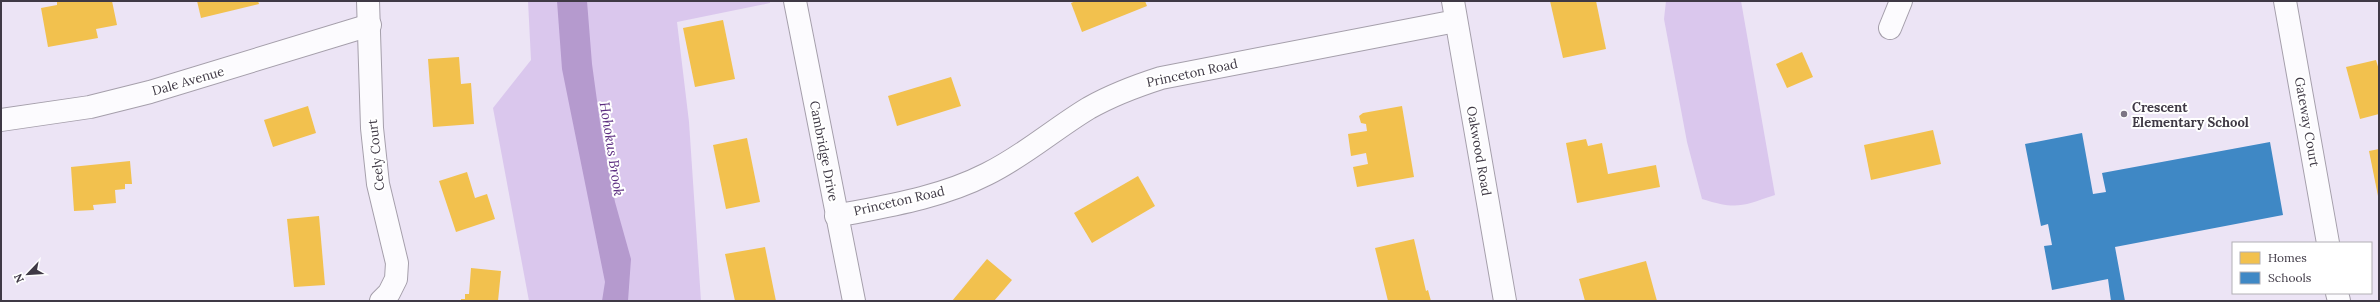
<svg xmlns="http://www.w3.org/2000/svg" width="2380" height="302" font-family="Lora,serif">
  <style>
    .green { fill: #dac7ed }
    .water { fill: #b59ace }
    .homes { fill: #f2c14e }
    .schools { fill: #3f88c5 }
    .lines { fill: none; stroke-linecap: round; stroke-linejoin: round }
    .minor-casing { stroke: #a59fab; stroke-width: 24 }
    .minor { stroke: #fcfbfe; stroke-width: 22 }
    .poi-dot { fill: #7c7583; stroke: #fff; stroke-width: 1.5 }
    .labels { text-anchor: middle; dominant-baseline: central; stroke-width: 4; stroke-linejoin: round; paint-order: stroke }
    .street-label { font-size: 13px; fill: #3f3945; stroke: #fff }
    .poi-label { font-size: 13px; font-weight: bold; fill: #3f3945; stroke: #fff; text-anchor: start }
    .water-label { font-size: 14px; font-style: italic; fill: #5c2e80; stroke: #fff }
  </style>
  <rect width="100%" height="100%" fill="#ece4f5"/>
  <g class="green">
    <path d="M 528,1 L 770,1 L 770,3 L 677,22 L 689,122 L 701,301 L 529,301 L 493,108 L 531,60 Z"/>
    <path d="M 1666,1 L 1741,1 L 1775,195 C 1742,206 1737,210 1702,199 L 1687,142 L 1664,19 Z"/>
  </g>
  <path class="water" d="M 557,1 L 587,1 L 592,64 L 601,130 L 615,202 L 631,259 L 628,301 L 602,301 L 605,282 L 562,69 Z"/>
  <g class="homes">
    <path d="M 57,1 L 112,1 L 117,25 L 96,29 L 98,38 L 48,47 L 41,8 L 57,5 Z"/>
    <path d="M 197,1 L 258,1 L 259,4 L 201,18 Z"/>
    <path d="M 1076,1 L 1145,1 L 1147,6 L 1082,32 L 1071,3 Z"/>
    <path d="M 1550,1 L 1596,1 L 1606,49 L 1563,58 Z"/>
    <path d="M 723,20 L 735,79 L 695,87 L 683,28 Z"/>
    <path d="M 1802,52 L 1813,77 L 1787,88 L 1776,64 Z"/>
    <path d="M 459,57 L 461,84 L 471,83 L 474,124 L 433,127 L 428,59 Z"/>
    <path d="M 2376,60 L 2379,70 L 2379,114 L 2360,119 L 2346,67 Z"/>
    <path d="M 951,77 L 961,106 L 897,126 L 888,96 Z"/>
    <path d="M 308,106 L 316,133 L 273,147 L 264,120 Z"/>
    <path d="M 1402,106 L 1414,177 L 1357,187 L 1353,167 L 1368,164 L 1366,153 L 1351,156 L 1348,134 L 1367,131 L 1366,124 L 1361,123 L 1359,116 L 1363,113 Z"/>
    <path d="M 1933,130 L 1941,164 L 1871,180 L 1864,145 Z"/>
    <path d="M 747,138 L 760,202 L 726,209 L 713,145 Z"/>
    <path d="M 1586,139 L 1588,146 L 1602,143 L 1608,174 L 1656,165 L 1660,187 L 1577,203 L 1566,143 Z"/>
    <path d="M 2379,149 L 2379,196 L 2378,196 L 2369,151 Z"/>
    <path d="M 130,161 L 132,184 L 125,184 L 125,189 L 115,190 L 116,203 L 93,205 L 94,210 L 74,211 L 71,167 Z"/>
    <path d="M 467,172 L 475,198 L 487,194 L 495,219 L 456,232 L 439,181 Z"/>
    <path d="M 1138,176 L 1155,206 L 1092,243 L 1074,213 Z"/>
    <path d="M 319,216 L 325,285 L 294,287 L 287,219 Z"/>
    <path d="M 1414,239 L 1426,291 L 1428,290 L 1431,301 L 1388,301 L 1375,248 Z"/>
    <path d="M 765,247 L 776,301 L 735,301 L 725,254 Z"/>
    <path d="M 987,259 L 1012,280 L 994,301 L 952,301 Z"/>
    <path d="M 1646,261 L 1657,301 L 1585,301 L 1579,279 Z"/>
    <path d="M 471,268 L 501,271 L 498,301 L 461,301 L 461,299 L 465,299 L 465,294 L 469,294 Z"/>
  </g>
  <path class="schools" d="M 2082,133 L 2093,194 L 2106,192 L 2102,173 L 2270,142 L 2283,215 L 2115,247 L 2125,301 L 2111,301 L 2108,279 L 2052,290 L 2044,246 L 2052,245 L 2048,224 L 2041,226 L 2025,144 Z"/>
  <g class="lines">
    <defs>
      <g id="minor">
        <path d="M 368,1 L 372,128 L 378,184 L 397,263 L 396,279 L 389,293 L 381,301"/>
        <path d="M 795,1 L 854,301"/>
        <path d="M 1453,1 L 1505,301"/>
        <path d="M 2285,1 L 2328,243"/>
        <path d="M 1890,28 L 1901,1"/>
        <path d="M 1,120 L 90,107 L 150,92 L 370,25"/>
        <path d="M 836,216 C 887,206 940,198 987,174 C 1024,156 1054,129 1089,108 C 1112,95 1136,86 1161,78 L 1456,21"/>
        <path d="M 2337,293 L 2339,301"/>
      </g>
    </defs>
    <use href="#minor" class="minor-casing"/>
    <use href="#minor" class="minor"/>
  </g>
  <circle class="poi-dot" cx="2124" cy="114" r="4"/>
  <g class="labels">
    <g class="street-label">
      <text transform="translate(1192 73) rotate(-12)">Princeton Road</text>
      <text transform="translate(188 81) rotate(-16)">Dale Avenue</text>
      <text transform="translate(2307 122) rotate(80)">Gateway Court</text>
      <text transform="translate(824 151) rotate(79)">Cambridge Drive</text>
      <text transform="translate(1479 151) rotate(80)">Oakwood Road</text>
      <text transform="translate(376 155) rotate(-96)">Ceely Court</text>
      <text transform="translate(899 201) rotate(-13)">Princeton Road</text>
    </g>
    <g class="poi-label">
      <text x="2132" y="107">Crescent<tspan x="2132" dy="15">Elementary School</tspan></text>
    </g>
    <g class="water-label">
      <text transform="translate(612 149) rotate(81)">Hohokus Brook</text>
    </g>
  </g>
  <rect width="2380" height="302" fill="none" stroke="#3f3945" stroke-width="4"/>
  <rect x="2232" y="242" width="140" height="52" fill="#ffffff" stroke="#b2b0b5"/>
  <rect x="2240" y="252" width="20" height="12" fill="#f2c14e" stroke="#b2b0b5"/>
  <text x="2268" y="262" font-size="12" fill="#3f3945">Homes</text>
  <rect x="2240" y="272" width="20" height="12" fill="#3f88c5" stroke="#b2b0b5"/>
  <text x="2268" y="282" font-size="12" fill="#3f3945">Schools</text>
  <g transform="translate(28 274) rotate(245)" stroke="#ffffff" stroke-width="3" paint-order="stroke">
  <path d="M0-3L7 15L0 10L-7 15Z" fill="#3f3945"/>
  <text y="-6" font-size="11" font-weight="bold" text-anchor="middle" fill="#3f3945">N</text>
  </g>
</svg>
